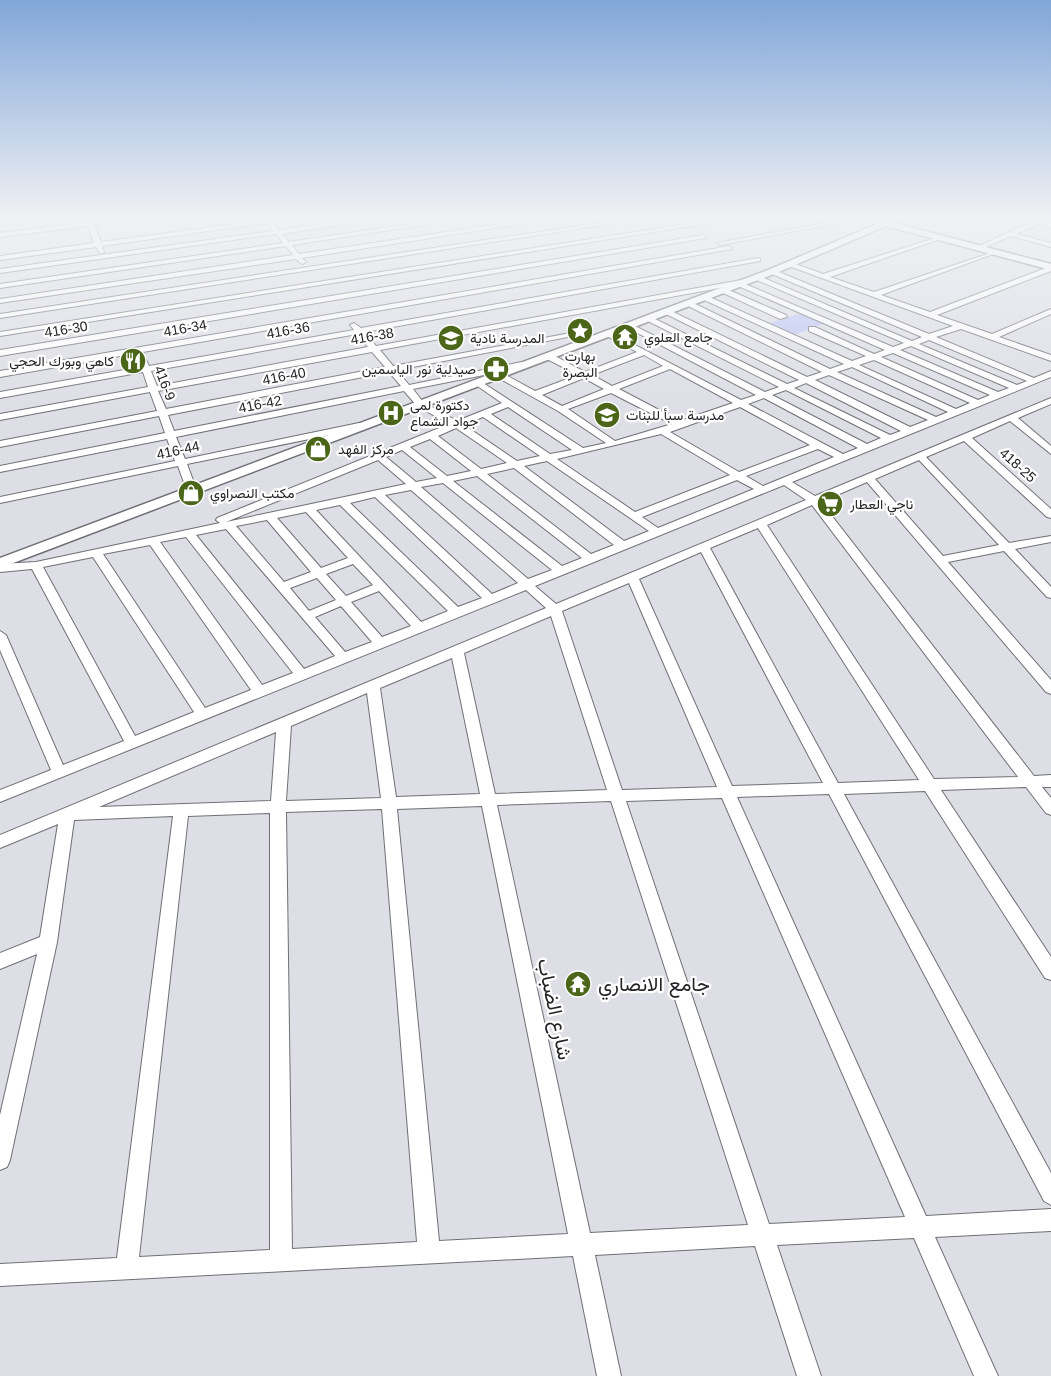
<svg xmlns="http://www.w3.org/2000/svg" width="1051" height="1376" font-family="Helvetica,Vazirmatn,sans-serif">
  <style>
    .green { fill: #bcc4f5 }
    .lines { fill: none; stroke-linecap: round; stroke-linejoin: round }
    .street-casing { stroke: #6f7076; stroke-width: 2 }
    .secondary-casing { stroke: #6f7076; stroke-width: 3 }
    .street { fill: #fff; fill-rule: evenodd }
    .secondary { fill: #fff; fill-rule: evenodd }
    .labels { text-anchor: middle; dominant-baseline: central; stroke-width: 4.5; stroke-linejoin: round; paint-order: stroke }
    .far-street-label { font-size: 14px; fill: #242427; stroke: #fff }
    .far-poi-label { font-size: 14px; fill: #242427; stroke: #fff; text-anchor: start }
    .near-poi-label { font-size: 20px; fill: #242427; stroke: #fff; text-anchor: start }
    .near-street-label { font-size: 20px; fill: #242427; stroke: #fff }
  </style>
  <rect width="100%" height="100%" fill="#dedfe6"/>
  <path class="green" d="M 802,313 L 826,323 L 791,336 L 766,324 Z"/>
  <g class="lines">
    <defs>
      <g id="street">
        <path d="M 85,217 L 91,217 L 93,221 L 147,217 L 94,225 L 101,242 L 264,220 L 262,217 L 302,217 L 273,223 L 279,230 L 370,217 L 390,217 L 282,234 L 289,242 L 457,217 L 476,217 L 292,245 L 299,254 L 547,217 L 566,217 L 302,258 L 306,262 L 302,264 L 296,259 L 0,303 L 0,299 L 293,255 L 286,246 L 0,288 L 0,284 L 283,243 L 276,234 L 0,273 L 0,269 L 273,231 L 267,223 L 102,246 L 104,252 L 101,254 L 96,247 L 0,260 L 0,256 L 94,243 L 88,226 L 0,237 L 0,233 L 87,222 Z"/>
        <path d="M 637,217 L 655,217 L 0,318 L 0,314 Z"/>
        <path d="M 730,217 L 748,217 L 0,336 L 0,332 Z"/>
        <path d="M 857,217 L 868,218 L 720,245 L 717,243 Z"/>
        <path d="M 1015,217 L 1028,217 L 1051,223 L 1051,227 L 1038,224 L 1017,234 L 1051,243 L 1051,247 L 1011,236 L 981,249 L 977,249 L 977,247 L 1031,222 Z"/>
        <path d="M 704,235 L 706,238 L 0,356 L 0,350 Z"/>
        <path d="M 938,237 L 943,238 L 830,277 L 874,292 L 996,251 L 996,253 L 881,295 L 930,312 L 1051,266 L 1051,271 L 937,315 L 992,334 L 1051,309 L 1051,314 L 999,337 L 1051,355 L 1051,361 L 961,329 L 936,337 L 1034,378 L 1051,371 L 1051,377 L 792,482 L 815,496 L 1051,398 L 1051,404 L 1018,418 L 1051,446 L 1051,454 L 1010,421 L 972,438 L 1051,509 L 1051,518 L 1047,517 L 964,441 L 926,457 L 1009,543 L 1051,536 L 1051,542 L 1015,549 L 1051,587 L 1051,598 L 1047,597 L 1004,551 L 948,562 L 1051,680 L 1051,694 L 1046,692 L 867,482 L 821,502 L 1034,776 L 1051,775 L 1051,787 L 1042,787 L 1051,798 L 1051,815 L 1046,813 L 1026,787 L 941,790 L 1051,957 L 1051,980 L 1045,978 L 925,791 L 844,794 L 1051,1173 L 1051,1205 L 1044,1201 L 829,794 L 737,797 L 926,1216 L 1051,1209 L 1051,1231 L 935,1237 L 998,1376 L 974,1376 L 914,1238 L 777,1245 L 821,1376 L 797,1376 L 755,1246 L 595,1255 L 621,1376 L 597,1376 L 573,1256 L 0,1286 L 0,1264 L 117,1258 L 173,816 L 74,820 L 57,942 L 10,1160 L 7,1167 L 0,1170 L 0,1115 L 37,954 L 0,969 L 0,953 L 40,937 L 58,824 L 0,848 L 0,835 L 546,608 L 526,590 L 0,802 L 0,790 L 51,770 L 0,650 L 0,631 L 6,635 L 63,765 L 124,741 L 32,569 L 0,572 L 0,564 L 36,562 L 220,523 L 216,520 L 217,518 L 449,424 L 417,406 L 404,391 L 176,437 L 185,459 L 359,423 L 364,426 L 359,429 L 187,464 L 197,491 L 196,493 L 188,493 L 187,491 L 178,466 L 0,503 L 0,497 L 175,461 L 167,439 L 0,472 L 0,466 L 165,433 L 159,416 L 0,447 L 0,441 L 157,411 L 150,392 L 0,420 L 0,414 L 148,387 L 143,372 L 0,398 L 0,392 L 141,367 L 139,362 L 143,359 L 146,360 L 149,366 L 354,330 L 350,325 L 354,323 L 361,328 L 758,258 L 760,259 L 760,261 L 365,332 L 376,346 L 747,279 L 751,281 L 745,284 L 893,347 L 904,343 L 752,278 L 759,276 L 912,341 L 922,337 L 767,272 L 774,270 L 929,334 L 953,326 L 786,265 L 793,263 L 823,274 ZM 736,285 L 885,350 L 874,354 L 815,327 L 809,327 L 809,331 L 866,356 L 852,361 L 705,295 L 702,295 L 702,299 L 844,364 L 830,369 L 689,301 L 685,303 L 686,305 L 822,372 L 807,377 L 667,309 L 664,309 L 664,313 L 799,380 L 787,384 L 649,316 L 646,316 L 646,320 L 779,387 L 765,392 L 629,323 L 625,325 L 626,327 L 756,395 L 741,400 L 608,331 L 604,333 L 605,335 L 637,352 L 585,372 L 551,354 L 545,354 L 545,358 L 578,375 L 535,391 L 500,372 L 525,367 L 525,363 L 522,362 L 409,385 L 397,370 L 573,336 L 576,336 L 576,332 L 393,366 L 380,350 ZM 357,334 L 368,347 L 157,386 L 151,371 ZM 929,340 L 1027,381 L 1017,385 L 919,344 ZM 911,346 L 1009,388 L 998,392 L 900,350 ZM 372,352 L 385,367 L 166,409 L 158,391 ZM 893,353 L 990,395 L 978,400 L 881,357 ZM 644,355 L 663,366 L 612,386 L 592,375 ZM 874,360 L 970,403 L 956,409 L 859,365 ZM 852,367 L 948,412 L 936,417 L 837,372 ZM 670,369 L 733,403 L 680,421 L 619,389 ZM 389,372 L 401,386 L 174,431 L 168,415 ZM 494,373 L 495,376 L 558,411 L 606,443 L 583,448 L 480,381 L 473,383 L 502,403 L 457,421 L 423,402 L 413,389 ZM 829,375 L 928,420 L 910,427 L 815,380 ZM 584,378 L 604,389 L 562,406 L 542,395 ZM 806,383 L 901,431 L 890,435 L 794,388 ZM 786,390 L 881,438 L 867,444 L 772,395 ZM 611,393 L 672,424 L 615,441 L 568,409 ZM 764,398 L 858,448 L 843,454 L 748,404 ZM 508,407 L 572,450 L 550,454 L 491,414 ZM 740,407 L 810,445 L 739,472 L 670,432 ZM 483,417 L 540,456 L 517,461 L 464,425 ZM 456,428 L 507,463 L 481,469 L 438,436 ZM 661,434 L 730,475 L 635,512 L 557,459 ZM 430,439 L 471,471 L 447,476 L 410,447 ZM 818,449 L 834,457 L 763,486 L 746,476 ZM 402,450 L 437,478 L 416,482 L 386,457 ZM 378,460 L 406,484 L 226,522 ZM 919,460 L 999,545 L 943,556 L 875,479 ZM 547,461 L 649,531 L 624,541 L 524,466 ZM 514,468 L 614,545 L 591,554 L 487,474 ZM 477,476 L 582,558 L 562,566 L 453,481 ZM 737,480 L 754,489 L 658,528 L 642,517 ZM 443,483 L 552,570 L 528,579 L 421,487 ZM 784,485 L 806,500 L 556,604 L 535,586 ZM 411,490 L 518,583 L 492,594 L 385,495 ZM 375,497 L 482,598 L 458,607 L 350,503 ZM 340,505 L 448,611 L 421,622 L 316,510 ZM 812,505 L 1018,777 L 934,779 L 767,525 ZM 306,512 L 348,558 L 321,568 L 277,518 ZM 267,520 L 311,572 L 284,582 L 236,526 ZM 758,528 L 919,780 L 838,783 L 710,548 ZM 226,529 L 335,656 L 304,669 L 196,535 ZM 186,537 L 293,673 L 262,685 L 160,542 ZM 150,545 L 251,690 L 205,708 L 103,554 ZM 701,552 L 823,783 L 732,786 L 639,579 ZM 93,557 L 194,712 L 135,736 L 43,567 ZM 353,564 L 373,585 L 346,596 L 326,574 ZM 317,578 L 336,600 L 309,611 L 290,588 ZM 629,583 L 717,787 L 622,790 L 562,611 ZM 379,591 L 411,626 L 382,637 L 351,602 ZM 341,606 L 372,642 L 345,652 L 315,617 ZM 551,616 L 607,790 L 495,794 L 464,653 ZM 452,658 L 480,794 L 396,797 L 380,688 ZM 367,693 L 381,798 L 286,801 L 291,726 ZM 276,732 L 271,801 L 99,807 ZM 722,798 L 905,1217 L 769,1224 L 626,801 ZM 611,801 L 748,1225 L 590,1233 L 497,805 ZM 482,806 L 568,1234 L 439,1241 L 397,809 ZM 382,809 L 417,1242 L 292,1249 L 286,812 ZM 270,813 L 270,1250 L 139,1257 L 188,816 Z"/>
        <path d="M 730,246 L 732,249 L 0,377 L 0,371 Z"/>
        <path d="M 724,288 L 786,315 L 787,317 L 780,319 L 721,292 L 720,290 Z"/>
      </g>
      <path id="secondary" d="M 858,217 L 885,220 L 892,217 L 904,217 L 894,223 L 1051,264 L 1051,270 L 886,226 L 774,274 L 0,568 L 0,558 L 768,270 L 877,224 Z"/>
    </defs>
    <use href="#street" class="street-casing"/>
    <use href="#secondary" class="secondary-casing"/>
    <use href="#street" class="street"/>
    <use href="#secondary" class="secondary"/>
  </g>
  <linearGradient id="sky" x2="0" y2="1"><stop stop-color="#81a6d9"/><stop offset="0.53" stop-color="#f0f1f4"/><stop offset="1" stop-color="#f0f1f4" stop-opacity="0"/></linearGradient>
  <rect width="1051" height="410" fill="url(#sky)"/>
  <defs>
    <symbol id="sight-disc" viewBox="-11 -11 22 22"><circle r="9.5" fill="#4b6618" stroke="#fff"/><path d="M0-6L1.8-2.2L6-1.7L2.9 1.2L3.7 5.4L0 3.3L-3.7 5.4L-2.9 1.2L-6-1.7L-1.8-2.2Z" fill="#fff"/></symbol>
    <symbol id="temple-disc" viewBox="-11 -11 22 22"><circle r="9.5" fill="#4b6618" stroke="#fff"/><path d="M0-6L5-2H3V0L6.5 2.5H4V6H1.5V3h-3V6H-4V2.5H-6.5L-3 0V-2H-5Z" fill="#fff"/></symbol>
    <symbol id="school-disc" viewBox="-11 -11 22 22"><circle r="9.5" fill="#4b6618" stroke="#fff"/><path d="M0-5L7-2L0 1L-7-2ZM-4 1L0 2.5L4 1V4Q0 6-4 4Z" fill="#fff"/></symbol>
    <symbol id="restaurant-disc" viewBox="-11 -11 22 22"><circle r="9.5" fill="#4b6618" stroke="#fff"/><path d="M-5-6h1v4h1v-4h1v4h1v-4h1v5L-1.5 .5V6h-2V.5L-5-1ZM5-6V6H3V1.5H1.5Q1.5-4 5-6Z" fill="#fff"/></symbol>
    <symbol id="pharmacy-disc" viewBox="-11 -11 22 22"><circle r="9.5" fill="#4b6618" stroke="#fff"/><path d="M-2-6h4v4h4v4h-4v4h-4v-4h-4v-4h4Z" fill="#fff"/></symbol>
    <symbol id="hospital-disc" viewBox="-11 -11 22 22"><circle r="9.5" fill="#4b6618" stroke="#fff"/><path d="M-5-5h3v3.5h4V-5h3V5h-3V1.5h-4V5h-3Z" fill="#fff"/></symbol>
    <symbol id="shop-disc" viewBox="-11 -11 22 22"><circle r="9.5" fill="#4b6618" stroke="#fff"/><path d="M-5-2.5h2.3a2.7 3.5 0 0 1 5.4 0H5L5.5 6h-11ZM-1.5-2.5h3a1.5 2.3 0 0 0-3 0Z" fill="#fff"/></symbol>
    <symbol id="supermarket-disc" viewBox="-11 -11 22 22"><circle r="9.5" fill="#4b6618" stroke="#fff"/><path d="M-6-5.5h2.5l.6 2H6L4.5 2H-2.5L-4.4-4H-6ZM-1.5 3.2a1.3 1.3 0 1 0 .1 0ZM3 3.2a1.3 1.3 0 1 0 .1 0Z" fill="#fff"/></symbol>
  </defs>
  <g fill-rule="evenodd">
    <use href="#sight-disc" x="565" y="316" width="30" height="30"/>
    <use href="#temple-disc" x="610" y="322" width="30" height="30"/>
    <use href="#school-disc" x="436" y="323" width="30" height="30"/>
    <use href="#restaurant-disc" x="118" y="346" width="30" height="30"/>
    <use href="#pharmacy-disc" x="481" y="354" width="30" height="30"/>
    <use href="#hospital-disc" x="376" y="398" width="30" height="30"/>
    <use href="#school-disc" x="592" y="400" width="30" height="30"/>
    <use href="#shop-disc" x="303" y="434" width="30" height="30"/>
    <use href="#shop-disc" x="176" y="478" width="30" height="30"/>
    <use href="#supermarket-disc" x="815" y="489" width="30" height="30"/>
    <use href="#temple-disc" x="563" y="969" width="30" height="30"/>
  </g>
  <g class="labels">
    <g class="far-street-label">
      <text transform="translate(185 328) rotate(-10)">416-34</text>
      <text transform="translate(66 329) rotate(-9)">416-30</text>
      <text transform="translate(288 330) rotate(-10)">416-36</text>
      <text transform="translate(372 336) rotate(-10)">416-38</text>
      <text transform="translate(284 376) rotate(-11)">416-40</text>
      <text transform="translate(165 383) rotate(69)">416-9</text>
      <text transform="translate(260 404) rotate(-11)">416-42</text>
      <text transform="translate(178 450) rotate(-12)">416-44</text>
      <text transform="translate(1018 465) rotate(42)">418-25</text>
    </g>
    <g class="far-poi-label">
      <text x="644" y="337">جامع العلوي</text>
      <text x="470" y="338">المدرسة نادية</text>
      <text x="580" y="356" text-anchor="middle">بهارت<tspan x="580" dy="16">البصرة</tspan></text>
      <text x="114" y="361" text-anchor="end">كاهي وبورك الحجي</text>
      <text x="476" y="369" text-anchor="end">صيدلية نور الياسمين</text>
      <text x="410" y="405">دكتورة لمى<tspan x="410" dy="16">جواد الشماع</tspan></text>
      <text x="626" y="415">مدرسة سبأ للبنات</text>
      <text x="338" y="449">مركز الفهد</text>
      <text x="210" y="493">مكتب النصراوي</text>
      <text x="850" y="504">ناجي العطار</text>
    </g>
    <g class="near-poi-label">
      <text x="598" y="984">جامع الانصاري</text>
    </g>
    <g class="near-street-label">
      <text transform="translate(555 1009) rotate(78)">شارع الضباب</text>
    </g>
  </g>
</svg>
